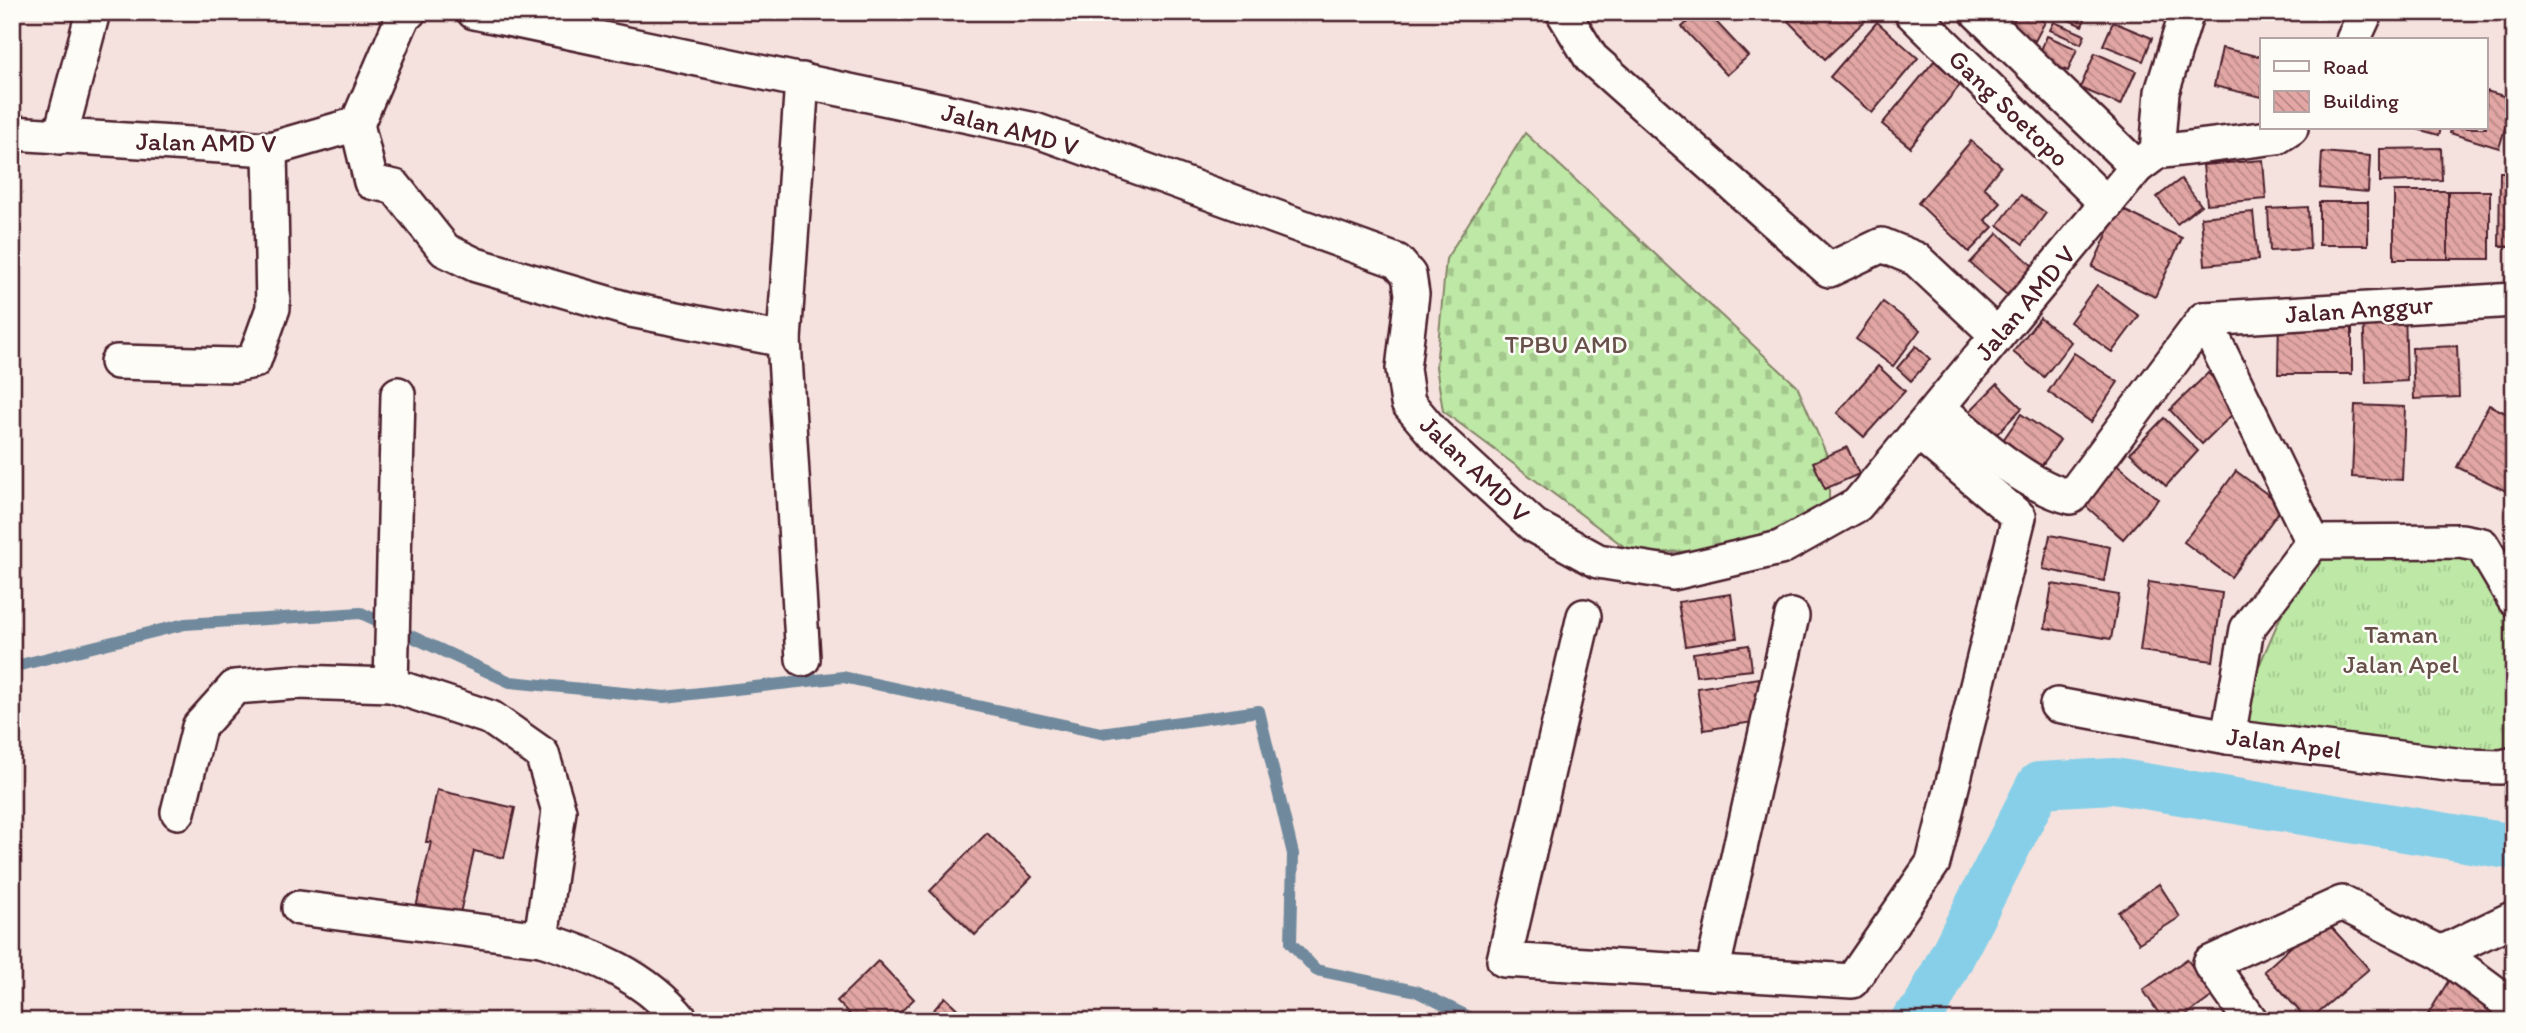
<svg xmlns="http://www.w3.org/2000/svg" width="2526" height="1033" font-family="Itim,sans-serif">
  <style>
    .grass { fill: url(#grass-tufts); stroke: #848468; stroke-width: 2 }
    .cemetery { fill: url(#cemetery-stones); stroke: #848468; stroke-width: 2 }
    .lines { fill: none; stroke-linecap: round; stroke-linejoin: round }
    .stream { stroke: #6f899c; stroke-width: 12 }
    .canal { stroke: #87cfe8; stroke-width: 46 }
    .building { fill: url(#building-back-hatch); stroke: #4a1f2b; stroke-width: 2 }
    .street-casing { stroke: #4a1f2b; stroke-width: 38 }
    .street { stroke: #fdfcf7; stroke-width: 33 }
    .labels { text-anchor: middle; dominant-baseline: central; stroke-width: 5; stroke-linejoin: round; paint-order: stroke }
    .street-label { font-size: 26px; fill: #4a1f2b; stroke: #fdfcf7 }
    .park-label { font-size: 26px; fill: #67514a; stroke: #fdfcf7 }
  </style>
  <defs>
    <pattern id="grass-tufts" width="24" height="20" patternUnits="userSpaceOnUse" patternTransform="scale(1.75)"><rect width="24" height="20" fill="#bde8a5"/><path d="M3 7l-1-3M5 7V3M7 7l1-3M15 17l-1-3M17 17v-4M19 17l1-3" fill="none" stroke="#a4c78e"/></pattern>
    <pattern id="cemetery-stones" width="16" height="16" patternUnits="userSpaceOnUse" patternTransform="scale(1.75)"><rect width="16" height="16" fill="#bde8a5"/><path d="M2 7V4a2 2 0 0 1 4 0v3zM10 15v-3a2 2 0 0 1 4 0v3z" fill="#a4c78e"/></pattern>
    <pattern id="building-back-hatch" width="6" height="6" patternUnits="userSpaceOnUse" patternTransform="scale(1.75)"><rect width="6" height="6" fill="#e2a7a4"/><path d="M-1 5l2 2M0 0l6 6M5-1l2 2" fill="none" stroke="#b98786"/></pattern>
  </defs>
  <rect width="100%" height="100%" fill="#f5e2de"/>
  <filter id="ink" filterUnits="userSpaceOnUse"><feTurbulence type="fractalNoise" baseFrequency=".0143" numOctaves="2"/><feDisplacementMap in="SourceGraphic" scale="14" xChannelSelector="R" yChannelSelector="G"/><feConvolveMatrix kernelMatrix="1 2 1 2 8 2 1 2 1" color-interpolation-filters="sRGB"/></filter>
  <g filter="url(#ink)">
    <path class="grass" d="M 2461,541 L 2514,628 L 2514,748 L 2424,759 L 2228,737 L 2313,542 Z"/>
    <path class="cemetery" d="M 1525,133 L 1797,386 L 1829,460 L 1829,509 L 1726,549 L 1634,554 L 1443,411 L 1436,367 L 1446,259 Z"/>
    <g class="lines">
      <path class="stream" d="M 12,667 L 185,624 L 361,613 L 510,682 L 665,697 L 843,677 L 1101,733 L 1259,711 L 1293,854 L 1291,943 L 1316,970 L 1416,991 L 1477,1021"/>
      <path class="canal" d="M 1913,1021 L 1924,1011 L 2039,785 L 2114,781 L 2514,847"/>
    </g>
    <g class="building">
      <path d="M 1698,12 L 1707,12 L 1748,56 L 1727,75 L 1682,27 Z"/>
      <path d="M 1797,12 L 1865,12 L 1869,17 L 1825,59 L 1788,21 Z"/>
      <path d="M 2017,12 L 2025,12 L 2045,22 L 2035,41 L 2010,29 Z"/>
      <path d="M 2051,12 L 2088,12 L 2082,26 Z"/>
      <path d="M 1877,22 L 1918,58 L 1872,113 L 1830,77 Z"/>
      <path d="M 2054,22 L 2085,35 L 2081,44 L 2050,30 Z"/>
      <path d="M 2113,22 L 2152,38 L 2143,61 L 2103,45 Z"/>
      <path d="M 2047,36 L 2077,49 L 2068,71 L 2037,59 Z"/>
      <path d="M 2222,48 L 2262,57 L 2262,97 L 2214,86 Z"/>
      <path d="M 2095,53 L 2136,71 L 2121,105 L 2080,88 Z"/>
      <path d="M 1934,61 L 1961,84 L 1910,147 L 1882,124 Z"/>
      <path d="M 2486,91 L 2514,99 L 2499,148 L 2450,133 L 2451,128 L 2486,128 Z"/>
      <path d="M 2413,128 L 2441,128 L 2439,135 Z"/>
      <path d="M 1971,141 L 2001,166 L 1984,187 L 2001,203 L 1985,220 L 1993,227 L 1969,252 L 1918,203 Z"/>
      <path d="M 2441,148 L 2442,180 L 2380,182 L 2380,149 Z"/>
      <path d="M 2322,152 L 2370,156 L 2368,192 L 2320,188 Z"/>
      <path d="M 2263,160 L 2266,199 L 2207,204 L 2203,165 Z"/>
      <path d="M 2500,172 L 2514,172 L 2514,246 L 2499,246 Z"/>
      <path d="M 2181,179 L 2201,205 L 2177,224 L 2157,197 Z"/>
      <rect x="2394" y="191" width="54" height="68"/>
      <rect x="2448" y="191" width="42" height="68"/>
      <path d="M 2021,195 L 2046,213 L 2023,244 L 1998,225 Z"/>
      <rect x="2319" y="202" width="49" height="43"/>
      <path d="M 2308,207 L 2310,249 L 2270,251 L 2268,209 Z"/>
      <path d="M 2119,208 L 2182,238 L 2155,297 L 2092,267 Z"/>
      <path d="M 2253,212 L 2258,260 L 2205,265 L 2201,217 Z"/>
      <path d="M 1998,233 L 2033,266 L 2007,295 L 1970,263 Z"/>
      <path d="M 2097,285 L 2139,316 L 2112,352 L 2070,322 Z"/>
      <path d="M 1883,302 L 1920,330 L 1893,366 L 1856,339 Z"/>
      <path d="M 2405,311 L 2407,381 L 2366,383 L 2363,312 Z"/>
      <path d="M 2279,315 L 2352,316 L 2352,374 L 2278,374 Z"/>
      <path d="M 2040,318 L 2071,342 L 2044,377 L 2013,352 Z"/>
      <path d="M 1916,346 L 1930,359 L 1911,381 L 1897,368 Z"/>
      <path d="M 2457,346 L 2459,397 L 2414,399 L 2412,348 Z"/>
      <path d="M 2074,353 L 2118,382 L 2091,422 L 2048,392 Z"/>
      <path d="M 1878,366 L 1905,391 L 1864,437 L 1837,413 Z"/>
      <path d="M 2208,373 L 2241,406 L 2202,444 L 2170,410 Z"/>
      <path d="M 1997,384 L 2022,408 L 1988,443 L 1963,418 Z"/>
      <path d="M 2355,405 L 2405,407 L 2402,480 L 2352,477 Z"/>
      <path d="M 2489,405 L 2514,417 L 2514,481 L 2508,492 L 2457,467 Z"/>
      <path d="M 2021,414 L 2060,440 L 2037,472 L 1999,446 Z"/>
      <path d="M 2164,418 L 2198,451 L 2166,486 L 2130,453 Z"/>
      <path d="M 1847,447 L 1859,474 L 1825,489 L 1813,462 Z"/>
      <path d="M 2113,461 L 2158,499 L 2123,539 L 2079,500 Z"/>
      <path d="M 2236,471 L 2283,506 L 2231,577 L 2184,542 Z"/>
      <path d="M 2050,535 L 2110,547 L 2104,581 L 2043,569 Z"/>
      <path d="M 2149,582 L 2222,593 L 2213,661 L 2140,651 Z"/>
      <path d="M 2052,584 L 2119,595 L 2111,639 L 2045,628 Z"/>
      <path d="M 1731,594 L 1737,638 L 1685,646 L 1678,602 Z"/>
      <path d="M 1749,645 L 1752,670 L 1696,676 L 1693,653 Z"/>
      <path d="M 1759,678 L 1765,720 L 1704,730 L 1697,688 Z"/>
      <path d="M 437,790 L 515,808 L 504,858 L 474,851 L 458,922 L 415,912 L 431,842 L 426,842 Z"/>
      <path d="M 987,833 L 1032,877 L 975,935 L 930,891 Z"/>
      <path d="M 2159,884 L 2180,917 L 2139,943 L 2118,912 Z"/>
      <path d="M 2323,918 L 2369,969 L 2308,1021 L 2264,971 Z"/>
      <path d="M 2187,959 L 2213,996 L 2178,1021 L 2164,1021 L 2143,990 Z"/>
      <path d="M 878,961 L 914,999 L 891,1021 L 856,1021 L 837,1001 Z"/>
      <path d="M 2452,975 L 2514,1021 L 2424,1021 Z"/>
      <path d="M 945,997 L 970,1021 L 924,1021 Z"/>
    </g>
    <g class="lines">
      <defs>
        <g id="street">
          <path d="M 474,12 L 1035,130 L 1397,261 L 1409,275 L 1412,294 L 1403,369 L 1408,403 L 1435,435 L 1534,526 L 1598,561 L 1673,573 L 1780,548 L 1857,505 L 2137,167 L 2157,152 L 2277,137 L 2291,128"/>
          <path d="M 1563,12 L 1591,58 L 1829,270 L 1882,245 L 1916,259 L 1997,335"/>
          <path d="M 1911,12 L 2107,204"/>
          <path d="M 1977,12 L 2137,167"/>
          <path d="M 2353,40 L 2366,12"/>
          <path d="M 802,80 L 784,340 L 803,659"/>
          <path d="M 357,124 L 371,182 L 395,187 L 445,250 L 476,265 L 631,310 L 784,340"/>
          <path d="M 12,133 L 270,149 L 357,124 L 403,17 L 409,12"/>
          <path d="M 60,137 L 93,12"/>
          <path d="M 2157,152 L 2162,92 L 2187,12"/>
          <path d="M 2204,319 L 2514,300"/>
          <path d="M 2204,319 L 2313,542"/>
          <path d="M 117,362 L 235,365 L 254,361 L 273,308 L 270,149"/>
          <path d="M 1939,408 C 1975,439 2025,486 2071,497 L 2204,319"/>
          <path d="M 1584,616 L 1504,960 L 1852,981 L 1933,863 L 2019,517 L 1918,432"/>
          <path d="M 391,685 L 398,394"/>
          <path d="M 2057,705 L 2228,737 L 2464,766 L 2501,767 L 2514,764"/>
          <path d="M 2228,737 L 2247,629 L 2313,542 L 2461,541 L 2482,545 L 2514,599"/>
          <path d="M 178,812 L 199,727 L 235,687 L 298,682 L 391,685 L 491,718 L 542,754 L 559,811 L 541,939 C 595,956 644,975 682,1021"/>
          <path d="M 299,908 L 541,939"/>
          <path d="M 2441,953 L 2514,918"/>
          <path d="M 1712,973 L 1792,616"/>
          <path d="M 2251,1021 L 2210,963 L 2342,903 L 2441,953 L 2514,1007"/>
        </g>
      </defs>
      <use href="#street" class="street-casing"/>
      <use href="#street" class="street"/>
    </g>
  </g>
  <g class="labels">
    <g class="street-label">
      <text transform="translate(2009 108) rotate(44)">Gang Soetopo</text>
      <text transform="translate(1010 129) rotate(15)">Jalan AMD V</text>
      <text transform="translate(206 142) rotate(1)">Jalan AMD V</text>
      <text transform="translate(2025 303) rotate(-50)">Jalan AMD V</text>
      <text transform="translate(2359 309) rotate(-4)">Jalan Anggur</text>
      <text transform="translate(1475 469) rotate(44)">Jalan AMD V</text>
      <text transform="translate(2284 743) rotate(7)">Jalan Apel</text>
    </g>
    <g class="park-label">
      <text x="1566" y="344">TPBU AMD</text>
      <text x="2401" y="634">Taman<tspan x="2401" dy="30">Jalan Apel</tspan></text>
    </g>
  </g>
  <rect width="2526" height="1033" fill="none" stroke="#fdfcf7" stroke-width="42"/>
  <rect x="21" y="21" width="2484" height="991" fill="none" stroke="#4a1f2b" stroke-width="2.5" filter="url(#ink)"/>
  <rect x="2260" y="38" width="228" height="91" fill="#fdfcf7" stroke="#b5a4a5" stroke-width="2"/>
  <rect x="2274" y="61" width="35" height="10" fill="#fdfcf7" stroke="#b5a4a5" stroke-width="2"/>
  <text x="2323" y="74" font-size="21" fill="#4a1f2b">Road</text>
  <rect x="2274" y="91" width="35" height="21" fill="url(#building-back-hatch)" stroke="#b5a4a5" stroke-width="2"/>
  <text x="2323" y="108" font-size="21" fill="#4a1f2b">Building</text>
</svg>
